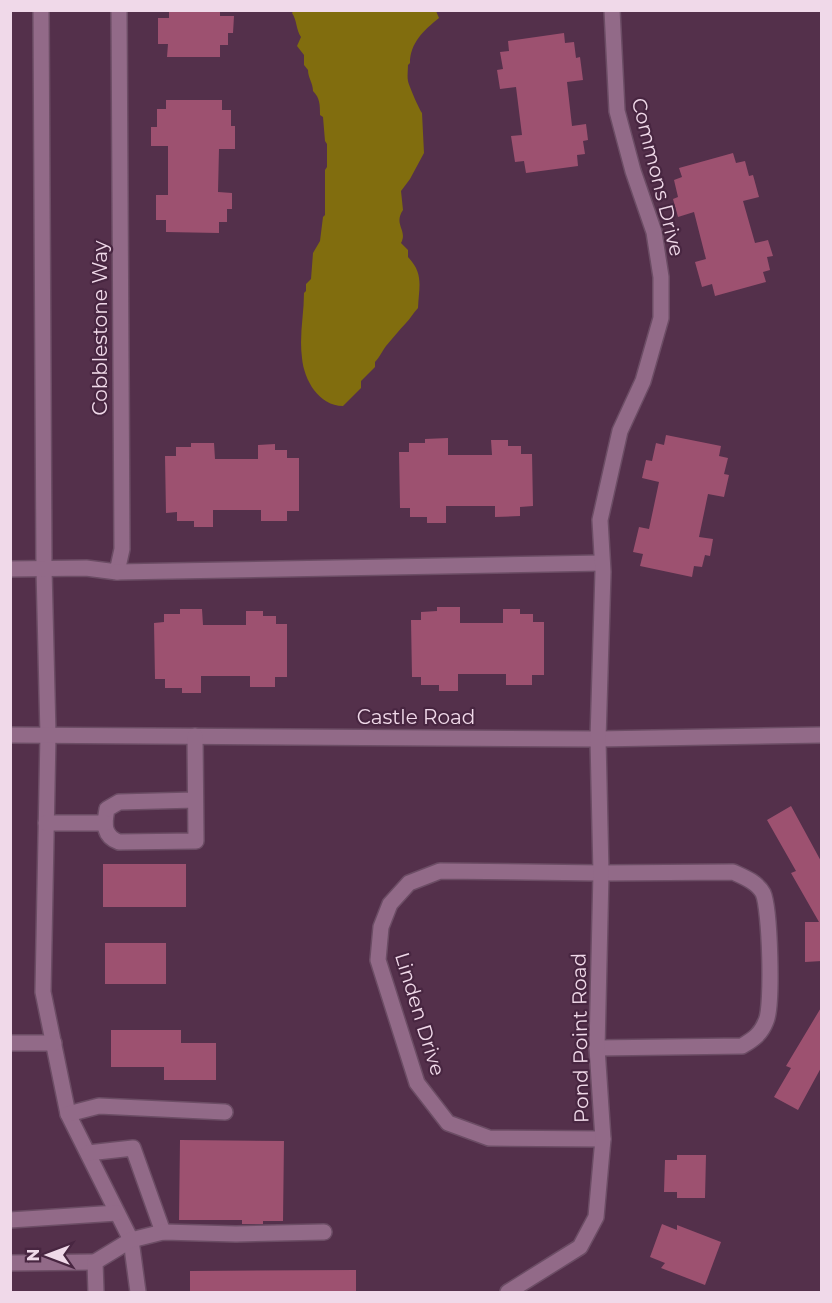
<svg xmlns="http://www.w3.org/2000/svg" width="832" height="1303" font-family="Montserrat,sans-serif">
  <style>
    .water { fill: #816d0e }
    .building { fill: #9d5170 }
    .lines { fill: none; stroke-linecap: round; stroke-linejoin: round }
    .minor-casing { stroke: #6c4d65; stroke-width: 18 }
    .minor { stroke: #926a88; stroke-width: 15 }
    .labels { text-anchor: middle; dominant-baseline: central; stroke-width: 4.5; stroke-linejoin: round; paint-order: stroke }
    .street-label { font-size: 20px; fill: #f0d9e9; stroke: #482641 }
  </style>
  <rect width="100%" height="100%" fill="#54304b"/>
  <path class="water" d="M 294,10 L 436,11 L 439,18 C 424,30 410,43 410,63 L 408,65 C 408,70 407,76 408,81 C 409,86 419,109 422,113 L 424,153 L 410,179 L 401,191 L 403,210 C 393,225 408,230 401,243 L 408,250 L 408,257 C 424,274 419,286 418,308 C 413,313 410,319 406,323 C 399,330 393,338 386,346 C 382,351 380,357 375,362 L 375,367 L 361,381 L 361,388 L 343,406 C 319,406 304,380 302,358 C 299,335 304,315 304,293 L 306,291 L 306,284 L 311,279 L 313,253 L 320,241 L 323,217 L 325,215 L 325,170 L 327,167 L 327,144 L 325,141 L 323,117 L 320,115 C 320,105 320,98 313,91 C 313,83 308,78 308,70 L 304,65 L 304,55 L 297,46 L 301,37 C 296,30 297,20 292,13 Z"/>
  <g class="building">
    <path d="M 169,10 L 220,10 L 220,16 L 234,16 L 233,33 L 228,33 L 228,45 L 220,45 L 220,57 L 167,57 L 168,44 L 158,44 L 158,18 L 169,18 Z"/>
    <path d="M 564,33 L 565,43 L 574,42 L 576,58 L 580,57 L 583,80 L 567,82 L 572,126 L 586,124 L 588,140 L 583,141 L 585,154 L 577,155 L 578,166 L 526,173 L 524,161 L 515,162 L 511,136 L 522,135 L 516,87 L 500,89 L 497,70 L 503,69 L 500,52 L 509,51 L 508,41 Z"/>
    <path d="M 166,100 L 222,100 L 222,110 L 231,110 L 231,126 L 235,126 L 235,149 L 219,149 L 218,192 L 232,193 L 232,209 L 227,209 L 227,222 L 219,222 L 219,233 L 166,232 L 166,220 L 156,220 L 156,195 L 168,195 L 168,146 L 151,146 L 151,127 L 157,127 L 157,109 L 166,109 Z"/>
    <path d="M 733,153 L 736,163 L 745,161 L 749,176 L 753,175 L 759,197 L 743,201 L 755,243 L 768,240 L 773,256 L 767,257 L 770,270 L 763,272 L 766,282 L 715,296 L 712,284 L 702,287 L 695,262 L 706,259 L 694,212 L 678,217 L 673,199 L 678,197 L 674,180 L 682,177 L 679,168 Z"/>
    <path d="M 666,435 L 721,446 L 719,456 L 728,458 L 724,474 L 729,475 L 724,497 L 708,494 L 699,537 L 713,539 L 710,556 L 705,555 L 702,567 L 694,566 L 692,577 L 640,566 L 643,554 L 633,552 L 639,527 L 649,529 L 659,482 L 642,478 L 646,460 L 652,461 L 656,443 L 664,445 Z"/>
    <path d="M 448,438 L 448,455 L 492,455 L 491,440 L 508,440 L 508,446 L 521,446 L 521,454 L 532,454 L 533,506 L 520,507 L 520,516 L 495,517 L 495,506 L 446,506 L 446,523 L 427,523 L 427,517 L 410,517 L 410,508 L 400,508 L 399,452 L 409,452 L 409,443 L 425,443 L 425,439 Z"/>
    <path d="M 191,443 L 214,443 L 215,459 L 258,459 L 258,445 L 275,444 L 275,450 L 287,450 L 287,458 L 299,458 L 299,511 L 287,511 L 287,521 L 261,521 L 261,510 L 213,510 L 213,527 L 194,527 L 194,521 L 177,521 L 177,512 L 166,513 L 165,456 L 176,456 L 176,447 L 191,447 Z"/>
    <path d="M 437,607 L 460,607 L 460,623 L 503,623 L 503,609 L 520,609 L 520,614 L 533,614 L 533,622 L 544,622 L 544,675 L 532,675 L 532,685 L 506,685 L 506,674 L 458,674 L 458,691 L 439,691 L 439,685 L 421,685 L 421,677 L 412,677 L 411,620 L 421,620 L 421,612 L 437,611 Z"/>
    <path d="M 180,609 L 202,609 L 203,625 L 246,625 L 246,611 L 263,611 L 263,616 L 276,616 L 276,624 L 287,624 L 287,677 L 275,677 L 275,687 L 250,687 L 250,676 L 201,676 L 201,693 L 182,693 L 182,688 L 165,688 L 165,679 L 155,679 L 154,623 L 164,622 L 164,614 L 180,614 Z"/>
    <path d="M 791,806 L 822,863 L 822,961 L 805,962 L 805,922 L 819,922 L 791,873 L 796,871 L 767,820 Z"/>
    <rect x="103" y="864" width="83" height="43"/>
    <rect x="105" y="943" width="61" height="41"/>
    <path d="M 822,1006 L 822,1066 L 798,1110 L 774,1097 L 791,1068 L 786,1066 Z"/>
    <path d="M 111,1030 L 181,1030 L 181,1043 L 216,1043 L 216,1080 L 164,1080 L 164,1067 L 111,1067 Z"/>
    <path d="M 180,1140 L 284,1141 L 283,1221 L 263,1221 L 263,1224 L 242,1224 L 242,1220 L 179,1220 Z"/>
    <path d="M 677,1155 L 706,1155 L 705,1198 L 677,1198 L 677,1192 L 664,1192 L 665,1160 L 677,1160 Z"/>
    <path d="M 662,1224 L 677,1230 L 677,1225 L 721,1242 L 705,1285 L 661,1268 L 665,1263 L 650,1257 Z"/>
    <path d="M 356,1270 L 356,1293 L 190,1293 L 190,1271 Z"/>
  </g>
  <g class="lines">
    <defs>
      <g id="minor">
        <path d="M 41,10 L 44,569 L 48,735 L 43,992 L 68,1114 L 131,1240 L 138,1292"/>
        <path d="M 10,569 L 86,568 L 117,572 L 122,549 L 119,10"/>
        <path d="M 117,572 L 602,563"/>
        <path d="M 10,735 L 598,739 L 822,735"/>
        <path d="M 195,736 L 196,841 L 119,842 C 103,836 104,824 107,809 L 119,802 L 195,800"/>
        <path d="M 46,823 L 105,823"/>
        <path d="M 10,1043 L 54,1043"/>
        <path d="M 597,1048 L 742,1046 C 754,1039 761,1034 766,1021 C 773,1006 770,908 763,893 C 757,882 744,877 733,872 L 601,873 L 440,871 L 409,883 L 390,904 L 381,927 L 378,960 L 417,1083 L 448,1123 L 489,1138 L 603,1139"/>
        <path d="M 68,1114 L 99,1106 L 225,1112"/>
        <path d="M 88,1153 L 133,1148 L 163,1232"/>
        <path d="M 10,1220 L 117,1213"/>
        <path d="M 10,1263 L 95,1262"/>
        <path d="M 96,1292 L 95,1262 L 131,1240 L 163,1232 L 236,1234 L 324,1232"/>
        <path d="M 508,1292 L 580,1247 L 596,1217 L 603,1139 L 597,1048 L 601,873 L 598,739 L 603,572 L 600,520 L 620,431 L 643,381 L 661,318 L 661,277 L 654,232 L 633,171 L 617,111 L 612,10"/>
      </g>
    </defs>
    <use href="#minor" class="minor-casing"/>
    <use href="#minor" class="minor"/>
  </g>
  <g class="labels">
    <g class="street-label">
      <text transform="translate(658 177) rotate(76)">Commons Drive</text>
      <text transform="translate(100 328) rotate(-90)">Cobblestone Way</text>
      <text x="416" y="717">Castle Road</text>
      <text transform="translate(420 1014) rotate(73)">Linden Drive</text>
      <text transform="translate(580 1038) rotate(-91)">Pond Point Road</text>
    </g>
  </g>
  <rect width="832" height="1303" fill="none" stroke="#f0d9e9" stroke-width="24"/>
  <g transform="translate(48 1255) rotate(270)" stroke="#482641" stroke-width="4.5" paint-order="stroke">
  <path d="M0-4.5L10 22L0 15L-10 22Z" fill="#f0d9e9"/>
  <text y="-9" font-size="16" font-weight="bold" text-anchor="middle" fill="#f0d9e9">N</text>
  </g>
</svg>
